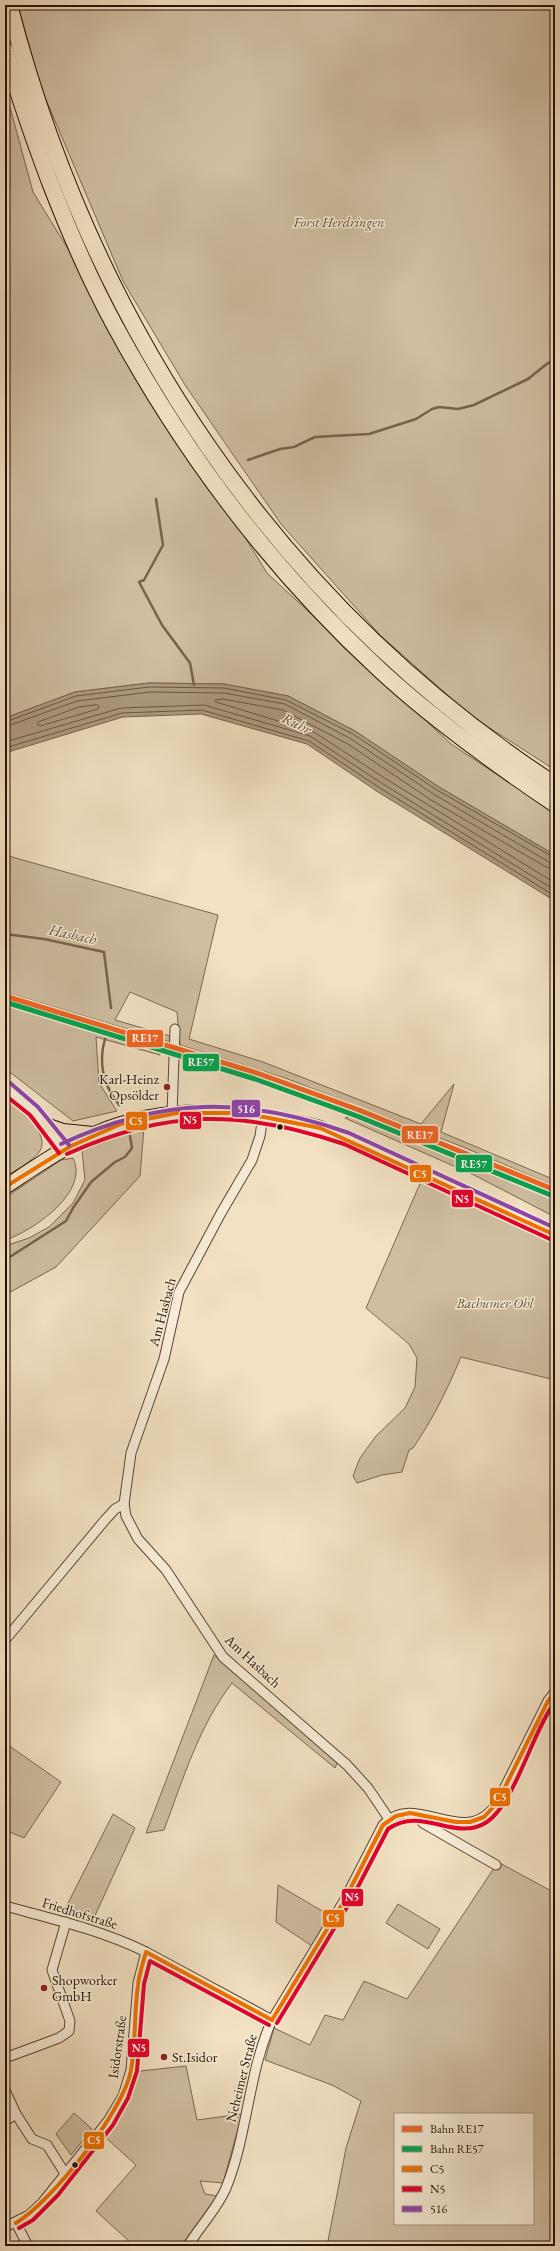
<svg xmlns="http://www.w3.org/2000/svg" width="560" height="2251" font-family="'EB Garamond',serif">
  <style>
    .green { fill: #cfbea1; stroke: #7a6850; fill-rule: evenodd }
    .water { fill: #ad9a80; stroke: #77634d }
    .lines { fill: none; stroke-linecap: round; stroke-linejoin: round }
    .shore { stroke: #6a5640; stroke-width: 1 }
    .stream { stroke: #77634d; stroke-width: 2.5 }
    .minor-casing { stroke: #594530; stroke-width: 11 }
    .secondary-casing { stroke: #261100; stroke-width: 14 }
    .primary-casing { stroke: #261100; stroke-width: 16 }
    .motorway-casing { stroke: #261100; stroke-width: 18 }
    .minor { stroke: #f7ecd7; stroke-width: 9 }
    .secondary { stroke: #f7ecd7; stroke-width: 12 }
    .primary { stroke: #f2e1c2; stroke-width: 14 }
    .motorway { stroke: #f2e1c2; stroke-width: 16 }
    .bus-1-casing { stroke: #f7ecd7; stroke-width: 7 }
    .bus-2-casing { stroke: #f7ecd7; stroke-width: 7 }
    .bus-3-casing { stroke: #f7ecd7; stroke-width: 7 }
    .bus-1 { stroke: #f07200; stroke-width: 4 }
    .bus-2 { stroke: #e4002b; stroke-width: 4 }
    .bus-3 { stroke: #8e44ad; stroke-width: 4 }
    .rail-1-casing { stroke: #f7ecd7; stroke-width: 8 }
    .rail-2-casing { stroke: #f7ecd7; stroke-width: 8 }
    .rail-1 { stroke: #f26522; stroke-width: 5 }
    .rail-2 { stroke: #00a651; stroke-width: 5 }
    .poi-dot { fill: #8f2418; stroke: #f7ecd7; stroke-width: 1.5 }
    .bus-dot { fill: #261100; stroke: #f7ecd7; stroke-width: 1.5 }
    .labels { text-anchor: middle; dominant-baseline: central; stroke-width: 3; stroke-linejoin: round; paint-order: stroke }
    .park-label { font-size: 14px; font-style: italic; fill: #614e38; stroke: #f7ecd7 }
    .poi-label { font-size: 14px; fill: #261100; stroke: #f7ecd7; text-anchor: start }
    .street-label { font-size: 14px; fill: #261100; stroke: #f7ecd7 }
    .water-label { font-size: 15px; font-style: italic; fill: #634f3a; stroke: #f7ecd7 }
    .line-badge { stroke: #f7ecd7; stroke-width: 1.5 }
    .badge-label { font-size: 11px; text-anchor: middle; font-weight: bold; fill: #fff }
  </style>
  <rect width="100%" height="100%" fill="#f2e1c2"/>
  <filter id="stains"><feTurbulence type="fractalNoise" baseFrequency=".005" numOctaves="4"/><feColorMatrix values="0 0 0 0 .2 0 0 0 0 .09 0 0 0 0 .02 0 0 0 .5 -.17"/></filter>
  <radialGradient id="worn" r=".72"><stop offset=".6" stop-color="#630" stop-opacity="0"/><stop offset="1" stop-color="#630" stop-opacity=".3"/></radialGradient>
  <g class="green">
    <path d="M 18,5 L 555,5 L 555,770 L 471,716 L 380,635 L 281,524 L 185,385 L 123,281 L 41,88 Z"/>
    <path d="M 5,89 L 33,192 L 267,573 L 451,744 L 555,813 L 555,855 L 439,787 L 355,731 L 288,696 L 224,684 L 149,683 L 75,692 L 5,718 Z"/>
    <path d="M 5,855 L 218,915 L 189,1039 L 263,1062 L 421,1124 L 454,1084 L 441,1132 L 555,1180 L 555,1186 L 463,1147 L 285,1078 L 180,1045 L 177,1012 L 130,992 L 115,1020 L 170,1036 L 170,1042 L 5,992 Z"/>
    <path d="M 5,1005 L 160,1051 L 160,1055 L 96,1037 L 99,1083 L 117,1111 L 73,1121 L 11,1073 L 5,1073 Z"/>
    <path d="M 5,1092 C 16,1103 51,1134 40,1151 C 32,1162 16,1170 5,1177 Z"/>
    <path d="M 350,1116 L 459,1158 L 555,1198 L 555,1217 L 474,1175 L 345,1118 Z"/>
    <path d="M 144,1128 L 140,1176 L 56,1267 L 5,1295 L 5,1246 L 29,1238 L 49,1227 L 73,1203 L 85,1180 L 82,1150 Z"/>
    <path d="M 73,1158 C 90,1192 33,1231 5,1240 L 5,1198 L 61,1160 Z"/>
    <path d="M 422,1179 L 555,1242 L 555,1380 L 461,1357 C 447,1390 433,1419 413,1448 L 409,1450 L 402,1472 L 382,1475 L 357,1483 L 353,1476 L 360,1458 L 376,1436 L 405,1408 L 415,1387 L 417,1358 L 409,1344 L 366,1308 Z"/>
    <path d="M 214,1655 L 338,1761 L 335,1768 L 232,1683 C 199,1726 183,1779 164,1830 L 146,1833 Z"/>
    <path d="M 5,1743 L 61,1782 L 24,1838 L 5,1830 Z"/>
    <path d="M 113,1814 L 135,1828 L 92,1922 L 63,1913 Z"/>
    <path d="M 498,1862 L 555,1893 L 555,2246 L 327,2246 L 346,2148 L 361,2101 L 332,2085 L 265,2060 L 274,2028 L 310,2045 L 325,2015 L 343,2020 L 364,1981 L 407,1999 ZM 395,2114 L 533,2114 L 533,2224 L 395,2224 Z"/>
    <path d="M 278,1885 L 329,1915 L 312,1946 L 276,1922 Z"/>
    <path d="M 398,1904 L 440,1929 L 428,1949 L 386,1923 Z"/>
    <path d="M 186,2066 L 197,2120 L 242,2114 L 223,2183 L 200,2181 L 205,2194 L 217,2196 L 181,2246 L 130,2246 L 131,2243 L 96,2211 L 136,2165 L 105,2137 L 126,2108 L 140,2071 Z"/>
    <path d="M 74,2113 L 92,2129 L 71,2155 L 56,2134 Z"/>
  </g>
  <path class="water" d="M 149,683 L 224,684 L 288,696 L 355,731 L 439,787 L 555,855 L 555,901 L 378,792 L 307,744 L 201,714 L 123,717 L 5,753 L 5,718 L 75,692 Z"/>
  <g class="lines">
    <g class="shore">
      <path d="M 97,705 L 99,706 L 98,709 L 40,726 L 37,724 L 38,722 L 79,707 Z"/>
      <path d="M 5,722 L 76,696 L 149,687 L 224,688 L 286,700 L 353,734 L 437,790 L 555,858"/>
      <path d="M 5,727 L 77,701 L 150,692 L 224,693 L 285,704 L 351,739 L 435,795 L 549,862 L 555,863"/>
      <path d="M 5,742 L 121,708 L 204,705 L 310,736 L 383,784 L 555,890"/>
      <path d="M 5,748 L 122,713 L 202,710 L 309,741 L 380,788 L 555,896"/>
      <path d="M 555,869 L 546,867 L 431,800 L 348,744 L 283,710 L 223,699 L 215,700 L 216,702 L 314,732 L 386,779 L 555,883"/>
    </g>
    <g class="stream">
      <path d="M 248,460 L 280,449 L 294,447 L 315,437 L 369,434 L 416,419 L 432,409 L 439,407 L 458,409 L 474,405 L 528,379 L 548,363 L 555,361"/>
      <path d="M 156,499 L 163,545 L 144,580 L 139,582 L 162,625 L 190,663 L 194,685"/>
      <path d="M 5,934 L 44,939 L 104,952 L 111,1008"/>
      <path d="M 105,1039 C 98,1063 104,1086 119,1105"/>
      <path d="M 5,1260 L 66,1221 L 73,1208 L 91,1182 L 115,1162 L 125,1157 L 132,1148 L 130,1136"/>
    </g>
    <defs>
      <g id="minor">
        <path d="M 172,1114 L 175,1029"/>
        <path d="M 263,1115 L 260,1136 L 252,1160 L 221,1213 L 179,1292 L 164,1359 L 131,1453 L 124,1504 L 126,1516 L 138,1539 L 166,1570 L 223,1657 L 347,1765 L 368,1788 L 389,1819"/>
        <path d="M 5,1640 L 105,1520 L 115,1509 L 124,1504"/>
        <path d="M 418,1815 L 423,1823 L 496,1865"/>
        <path d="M 5,1906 C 53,1919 101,1930 146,1952"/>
        <path d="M 5,2058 L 59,2038 L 69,2031 L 70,2021 L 52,1970 L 66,1922"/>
        <path d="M 5,2090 L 16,2114 L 32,2139 L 47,2145 L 66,2175"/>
        <path d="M 5,2121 L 16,2114"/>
        <path d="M 16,2223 L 28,2246"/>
        <path d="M 5,2227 L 29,2215 L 42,2203 L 108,2121 L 123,2096 L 131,2070 L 138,1983 L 146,1952 L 272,2020"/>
        <path d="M 188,2246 C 200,2226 217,2209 226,2188 C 248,2134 248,2073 272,2020 L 344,1901 L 383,1825 C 416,1789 465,1852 497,1803 L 548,1701 L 555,1692"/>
      </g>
      <path id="secondary" d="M 5,1087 L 34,1111 L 64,1149"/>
      <g id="primary">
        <path d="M 46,1125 L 63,1131 L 93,1134"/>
        <path d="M 5,1187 C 34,1168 62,1148 94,1134 C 165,1103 247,1109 320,1128 L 555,1235"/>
      </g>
      <g id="motorway">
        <path d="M 9,5 C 93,327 275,602 555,785"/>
        <path d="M 5,50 C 34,144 68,239 115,326 C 184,453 273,571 380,670 C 434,720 494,763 555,804"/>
      </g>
    </defs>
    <use href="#minor" class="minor-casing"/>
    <use href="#secondary" class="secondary-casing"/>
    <use href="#primary" class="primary-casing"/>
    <use href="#motorway" class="motorway-casing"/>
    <use href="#minor" class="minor"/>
    <use href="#secondary" class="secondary"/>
    <use href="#primary" class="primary"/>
    <use href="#motorway" class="motorway"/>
    <defs>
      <g id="bus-1">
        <path d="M 5,1187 L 71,1146 L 121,1124 L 177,1113 L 235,1113 L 264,1117 L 320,1128 L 555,1235"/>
        <path d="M 272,2020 L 344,1901 L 383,1825 L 396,1816 L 410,1813 L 456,1822 L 470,1822 L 484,1817 L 497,1803 L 548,1701 L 555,1692"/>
        <path d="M 16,2223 C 52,2201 124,2111 131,2070 C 136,2042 134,2013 138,1985 C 139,1974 143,1963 146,1952 L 272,2020"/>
      </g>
      <g id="bus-2">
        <path d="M 5,1095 L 30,1115 L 59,1153"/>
        <path d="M 67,1154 C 166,1109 241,1109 344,1144 L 552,1240"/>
        <path d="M 277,2023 L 349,1904 L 388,1829 C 422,1805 455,1843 487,1822 C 515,1803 533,1730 555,1702"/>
        <path d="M 19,2228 L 33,2220 L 58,2195 L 113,2125 L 128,2098 L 137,2071 L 144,1984 L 150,1961 L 269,2025"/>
      </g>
      <g id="bus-3">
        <path d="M 9,1082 L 38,1107 L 69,1145"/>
        <path d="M 61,1144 C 163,1097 244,1096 349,1133 L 555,1228"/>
      </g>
    </defs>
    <use href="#bus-1" class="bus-1-casing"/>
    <use href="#bus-2" class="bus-2-casing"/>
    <use href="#bus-3" class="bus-3-casing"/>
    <use href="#bus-1" class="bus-1"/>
    <use href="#bus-2" class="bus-2"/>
    <use href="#bus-3" class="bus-3"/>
    <defs>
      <path id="rail-1" d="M 5,996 L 257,1073 L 359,1110 L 555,1190"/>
      <path id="rail-2" d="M 5,1002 L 255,1079 L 357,1116 L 553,1196"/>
    </defs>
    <use href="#rail-1" class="rail-1-casing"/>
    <use href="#rail-2" class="rail-2-casing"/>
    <use href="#rail-1" class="rail-1"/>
    <use href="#rail-2" class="rail-2"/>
  </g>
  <g class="poi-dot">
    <circle cx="167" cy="1087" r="4"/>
    <circle cx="44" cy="1988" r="4"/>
    <circle cx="164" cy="2057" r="4"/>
  </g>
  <g class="bus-dot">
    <circle cx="280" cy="1127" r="3.5"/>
    <circle cx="75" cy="2165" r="3.5"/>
  </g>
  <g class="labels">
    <g class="park-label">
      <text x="339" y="222">Forst Herdringen</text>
      <text x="495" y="1303">Bachumer Ohl</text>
    </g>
    <g class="poi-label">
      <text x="159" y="1079" text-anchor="end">Karl-Heinz<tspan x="159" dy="16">Opsölder</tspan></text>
      <text x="52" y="1980">Shopworker<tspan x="52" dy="16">GmbH</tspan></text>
      <text x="172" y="2057">St.Isidor</text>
    </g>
    <g class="street-label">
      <text transform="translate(162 1312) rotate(-75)">Am Hasbach</text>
      <text transform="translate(253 1661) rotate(43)">Am Hasbach</text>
      <text transform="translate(80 1913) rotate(17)">Friedhofstraße</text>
      <text transform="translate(117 2047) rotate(-82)">Isidorstraße</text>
      <text transform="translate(241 2078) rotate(-76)">Neheimer Straße</text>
    </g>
    <g class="water-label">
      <text transform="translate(297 723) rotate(26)">Ruhr</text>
      <text transform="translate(73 934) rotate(12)">Hasbach</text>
    </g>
  </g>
  <g class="line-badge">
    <rect x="126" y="1029" width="38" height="19" rx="4" fill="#f26522"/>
    <rect x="182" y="1053" width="38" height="19" rx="4" fill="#00a651"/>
    <rect x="231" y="1099" width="30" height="19" rx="4" fill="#8e44ad"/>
    <rect x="179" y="1111" width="23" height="19" rx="4" fill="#e4002b"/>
    <rect x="125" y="1111" width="23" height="20" rx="4" fill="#f07200"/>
    <rect x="401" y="1125" width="38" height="19" rx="4" fill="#f26522"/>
    <rect x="455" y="1154" width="38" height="19" rx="4" fill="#00a651"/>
    <rect x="409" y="1164" width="23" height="19" rx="4" fill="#f07200"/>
    <rect x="451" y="1189" width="23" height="19" rx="4" fill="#e4002b"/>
    <rect x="489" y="1787" width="22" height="20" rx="4" fill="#f07200"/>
    <rect x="341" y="1888" width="23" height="19" rx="4" fill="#e4002b"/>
    <rect x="322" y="1909" width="23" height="19" rx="4" fill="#f07200"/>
    <rect x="127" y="2038" width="23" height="20" rx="4" fill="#e4002b"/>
    <rect x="83" y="2131" width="22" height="19" rx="4" fill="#f07200"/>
  </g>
  <g class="badge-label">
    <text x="145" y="1042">RE17</text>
    <text x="201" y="1066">RE57</text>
    <text x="246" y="1113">516</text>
    <text x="190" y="1124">N5</text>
    <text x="136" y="1125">C5</text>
    <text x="420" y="1139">RE17</text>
    <text x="474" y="1168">RE57</text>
    <text x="420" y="1178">C5</text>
    <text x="462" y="1203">N5</text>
    <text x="500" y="1801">C5</text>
    <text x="352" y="1901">N5</text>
    <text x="333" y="1922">C5</text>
    <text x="139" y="2052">N5</text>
    <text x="94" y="2144">C5</text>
  </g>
  <rect width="560" height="2251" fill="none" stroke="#f2e1c2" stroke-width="20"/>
  <rect x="6" y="6" width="548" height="2239" fill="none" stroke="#261100" stroke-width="2"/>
  <rect x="10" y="10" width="540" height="2231" fill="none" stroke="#261100"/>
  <rect x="394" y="2113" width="140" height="112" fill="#f7ecd7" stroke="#a39481"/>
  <rect x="402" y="2126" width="20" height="6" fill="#f26522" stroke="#a39481"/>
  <text x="430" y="2133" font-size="12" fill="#261100">Bahn RE17</text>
  <rect x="402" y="2146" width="20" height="6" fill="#00a651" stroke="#a39481"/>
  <text x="430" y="2153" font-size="12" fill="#261100">Bahn RE57</text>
  <rect x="402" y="2166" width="20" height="6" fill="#f07200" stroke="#a39481"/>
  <text x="430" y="2173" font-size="12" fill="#261100">C5</text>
  <rect x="402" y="2186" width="20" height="6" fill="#e4002b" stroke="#a39481"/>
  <text x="430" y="2193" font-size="12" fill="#261100">N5</text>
  <rect x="402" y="2206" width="20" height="6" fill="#8e44ad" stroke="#a39481"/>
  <text x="430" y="2213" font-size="12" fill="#261100">516</text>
  <rect width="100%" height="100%" filter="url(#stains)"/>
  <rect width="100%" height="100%" fill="url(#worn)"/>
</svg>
